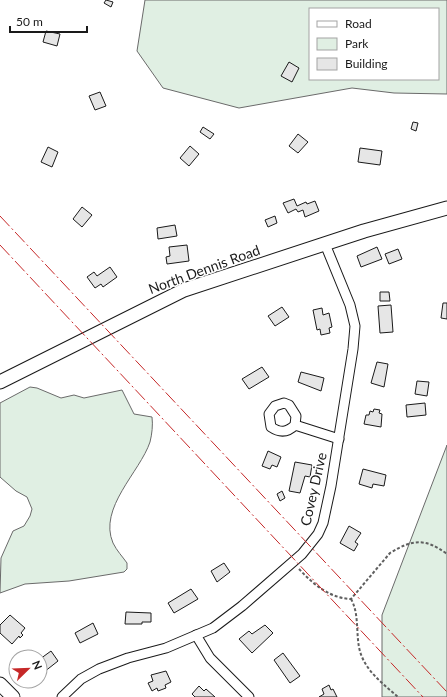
<svg xmlns="http://www.w3.org/2000/svg" width="447" height="697" font-family="Lato,sans-serif">
  <style>
    .green { fill: #e0efe3; stroke: #6a6a6a; fill-rule: evenodd }
    .building { fill: #e6e6e6; stroke: #1a1a1a }
    .lines { fill: none; stroke-linecap: round; stroke-linejoin: round }
    .minor-casing { stroke: #1a1a1a; stroke-width: 11 }
    .secondary-casing { stroke: #1a1a1a; stroke-width: 15 }
    .path { stroke: #5f5f5f; stroke-width: 2; stroke-dasharray: 3 2; stroke-linecap: butt }
    .minor { stroke: #fff; stroke-width: 9 }
    .secondary { stroke: #fff; stroke-width: 13 }
    .power { stroke: #c62828; stroke-width: 1; stroke-dasharray: 14 3 2 3; stroke-linecap: butt }
    .labels { text-anchor: middle; dominant-baseline: central; stroke-width: 3; stroke-linejoin: round; paint-order: stroke }
    .street-label { font-size: 14px; fill: #1a1a1a; stroke: #fff }
  </style>
  <rect width="100%" height="100%" fill="#fff"/>
  <g class="green">
    <path d="M 145,0 L 447,0 L 447,94 L 394,93 L 352,88 L 239,108 L 163,88 L 137,51 ZM 310,9 L 438,9 L 438,79 L 310,79 Z"/>
    <path d="M 30,387 L 37,388 L 61,398 L 74,395 L 84,398 L 122,390 L 134,414 L 152,417 C 153,425 152,434 150,442 C 140,472 98,508 113,543 C 117,551 122,556 127,563 L 127,569 L 124,572 L 69,581 L 25,584 L 0,593 L 1,558 L 13,531 L 24,526 L 30,516 L 32,509 L 27,497 L 16,491 L 0,477 L 0,403 Z"/>
    <path d="M 447,445 L 447,697 L 382,697 L 382,615 Z"/>
  </g>
  <g class="building">
    <path d="M 106,0 L 113,2 L 111,7 L 104,3 Z"/>
    <path d="M 46,31 L 60,34 L 57,46 L 43,42 Z"/>
    <path d="M 289,62 L 299,68 L 292,82 L 281,76 Z"/>
    <path d="M 100,92 L 106,106 L 95,110 L 89,96 Z"/>
    <path d="M 413,122 L 418,123 L 416,131 L 411,129 Z"/>
    <path d="M 203,127 L 214,134 L 210,139 L 200,132 Z"/>
    <path d="M 298,134 L 308,142 L 298,153 L 289,146 Z"/>
    <path d="M 190,146 L 199,154 L 189,166 L 180,158 Z"/>
    <path d="M 48,147 L 58,152 L 52,167 L 41,162 Z"/>
    <path d="M 360,148 L 382,151 L 380,165 L 358,162 Z"/>
    <path d="M 294,199 L 297,206 L 306,202 L 307,204 L 315,201 L 319,211 L 305,217 L 303,210 L 298,212 L 296,209 L 288,213 L 283,203 Z"/>
    <path d="M 82,207 L 92,215 L 82,227 L 73,219 Z"/>
    <path d="M 275,216 L 277,223 L 268,227 L 265,220 Z"/>
    <path d="M 175,225 L 177,236 L 158,239 L 157,228 Z"/>
    <path d="M 187,245 L 189,261 L 167,264 L 166,257 L 170,256 L 169,247 Z"/>
    <path d="M 377,247 L 382,259 L 361,267 L 357,256 Z"/>
    <path d="M 398,249 L 402,259 L 389,264 L 385,254 Z"/>
    <path d="M 110,267 L 117,277 L 103,287 L 101,284 L 95,288 L 87,277 L 94,272 L 97,276 Z"/>
    <path d="M 380,292 L 389,292 L 390,301 L 380,301 Z"/>
    <path d="M 443,303 L 447,303 L 447,319 L 441,318 Z"/>
    <path d="M 391,305 L 393,332 L 380,333 L 378,306 Z"/>
    <path d="M 282,307 L 289,317 L 275,326 L 268,316 Z"/>
    <path d="M 322,308 L 323,315 L 329,313 L 332,327 L 329,328 L 330,333 L 321,335 L 320,329 L 317,330 L 313,310 Z"/>
    <path d="M 377,362 L 388,364 L 384,387 L 371,383 Z"/>
    <path d="M 262,367 L 269,377 L 249,389 L 242,379 Z"/>
    <path d="M 301,372 L 324,378 L 321,391 L 298,382 Z"/>
    <path d="M 417,381 L 429,382 L 427,396 L 415,394 Z"/>
    <path d="M 425,403 L 426,415 L 407,417 L 406,405 Z"/>
    <path d="M 374,409 L 380,410 L 379,413 L 382,414 L 381,427 L 364,424 L 366,415 L 369,415 L 370,411 L 373,412 Z"/>
    <path d="M 268,451 L 281,457 L 277,467 L 272,465 L 270,469 L 262,466 Z"/>
    <path d="M 295,462 L 312,465 L 310,477 L 305,476 L 300,493 L 289,491 Z"/>
    <path d="M 363,469 L 386,475 L 384,486 L 373,484 L 372,488 L 359,484 Z"/>
    <path d="M 282,491 L 285,498 L 280,501 L 277,494 Z"/>
    <path d="M 349,526 L 361,533 L 355,542 L 358,544 L 354,551 L 340,543 Z"/>
    <path d="M 224,563 L 230,572 L 217,582 L 211,571 Z"/>
    <path d="M 191,589 L 198,599 L 174,613 L 168,603 Z"/>
    <path d="M 126,612 L 151,613 L 151,622 L 142,622 L 142,624 L 125,624 Z"/>
    <path d="M 10,615 L 25,628 L 21,633 L 23,635 L 20,638 L 19,636 L 12,644 L 0,633 L 0,625 Z"/>
    <path d="M 93,623 L 98,634 L 80,643 L 75,633 Z"/>
    <path d="M 265,625 L 273,633 L 252,653 L 239,639 L 249,631 L 252,634 Z"/>
    <path d="M 51,651 L 58,661 L 44,672 L 40,666 L 40,659 Z"/>
    <path d="M 283,653 L 300,676 L 290,683 L 274,660 Z"/>
    <path d="M 166,671 L 171,682 L 165,685 L 166,688 L 158,691 L 157,688 L 152,691 L 148,683 L 153,681 L 151,675 Z"/>
    <path d="M 329,685 L 331,690 L 333,689 L 337,697 L 319,697 L 324,694 L 322,689 Z"/>
    <path d="M 199,686 L 204,691 L 206,689 L 215,697 L 195,697 L 192,694 Z"/>
  </g>
  <g class="lines">
    <defs>
      <g id="minor">
        <path d="M 295,425 L 296,416 L 289,405 L 284,403 L 275,406 L 269,414 L 271,427 C 280,433 287,433 295,425 L 339,439"/>
        <path d="M 196,635 L 210,658 L 249,697"/>
        <path d="M 62,697 L 81,679 L 99,669 L 128,658 L 166,648 L 213,628 L 242,606 L 302,554 L 318,534 L 323,523 L 331,486 L 353,349 L 355,326 L 350,305 L 325,244"/>
      </g>
      <g id="secondary">
        <path d="M 0,382 L 184,290 L 364,231 L 447,208"/>
        <path d="M 0,684 L 13,697"/>
      </g>
    </defs>
    <use href="#minor" class="minor-casing"/>
    <use href="#secondary" class="secondary-casing"/>
    <g class="path">
      <path d="M 299,569 C 313,584 329,598 351,599 L 390,553 C 413,539 425,538 447,554"/>
      <path d="M 351,599 C 359,613 356,631 359,647 C 363,669 382,683 398,697"/>
    </g>
    <use href="#minor" class="minor"/>
    <use href="#secondary" class="secondary"/>
    <g class="power">
      <path d="M 0,216 L 447,692"/>
      <path d="M 0,245 L 423,697"/>
    </g>
  </g>
  <g class="labels">
    <g class="street-label">
      <text transform="translate(204 269) rotate(-20)">North Dennis Road</text>
      <text transform="translate(313 489) rotate(-77)">Covey Drive</text>
    </g>
  </g>
  <rect x="309" y="8" width="130" height="72" fill="#ffffff" stroke="#a3a3a3"/>
  <rect x="317" y="21" width="20" height="6" fill="#ffffff" stroke="#a3a3a3"/>
  <text x="345" y="28" font-size="12" fill="#1a1a1a">Road</text>
  <rect x="317" y="38" width="20" height="12" fill="#e0efe3" stroke="#a3a3a3"/>
  <text x="345" y="48" font-size="12" fill="#1a1a1a">Park</text>
  <rect x="317" y="58" width="20" height="12" fill="#e6e6e6" stroke="#a3a3a3"/>
  <text x="345" y="68" font-size="12" fill="#1a1a1a">Building</text>
  <g transform="translate(28 669) rotate(67)"><circle r="19" fill="#ffffff" stroke="#a3a3a3"/>
  <path d="M0-3L7 15L0 10L-7 15Z" fill="#c62828"/>
  <text y="-6" font-size="11" font-weight="bold" text-anchor="middle" fill="#1a1a1a">N</text>
  </g>
  <path d="M10 26v6h77v-6" fill="none" stroke="#1a1a1a" stroke-width="2"/>
  <text x="16" y="26" font-size="12" fill="#1a1a1a" stroke="#ffffff" stroke-width="3" paint-order="stroke">50 m</text>
</svg>
